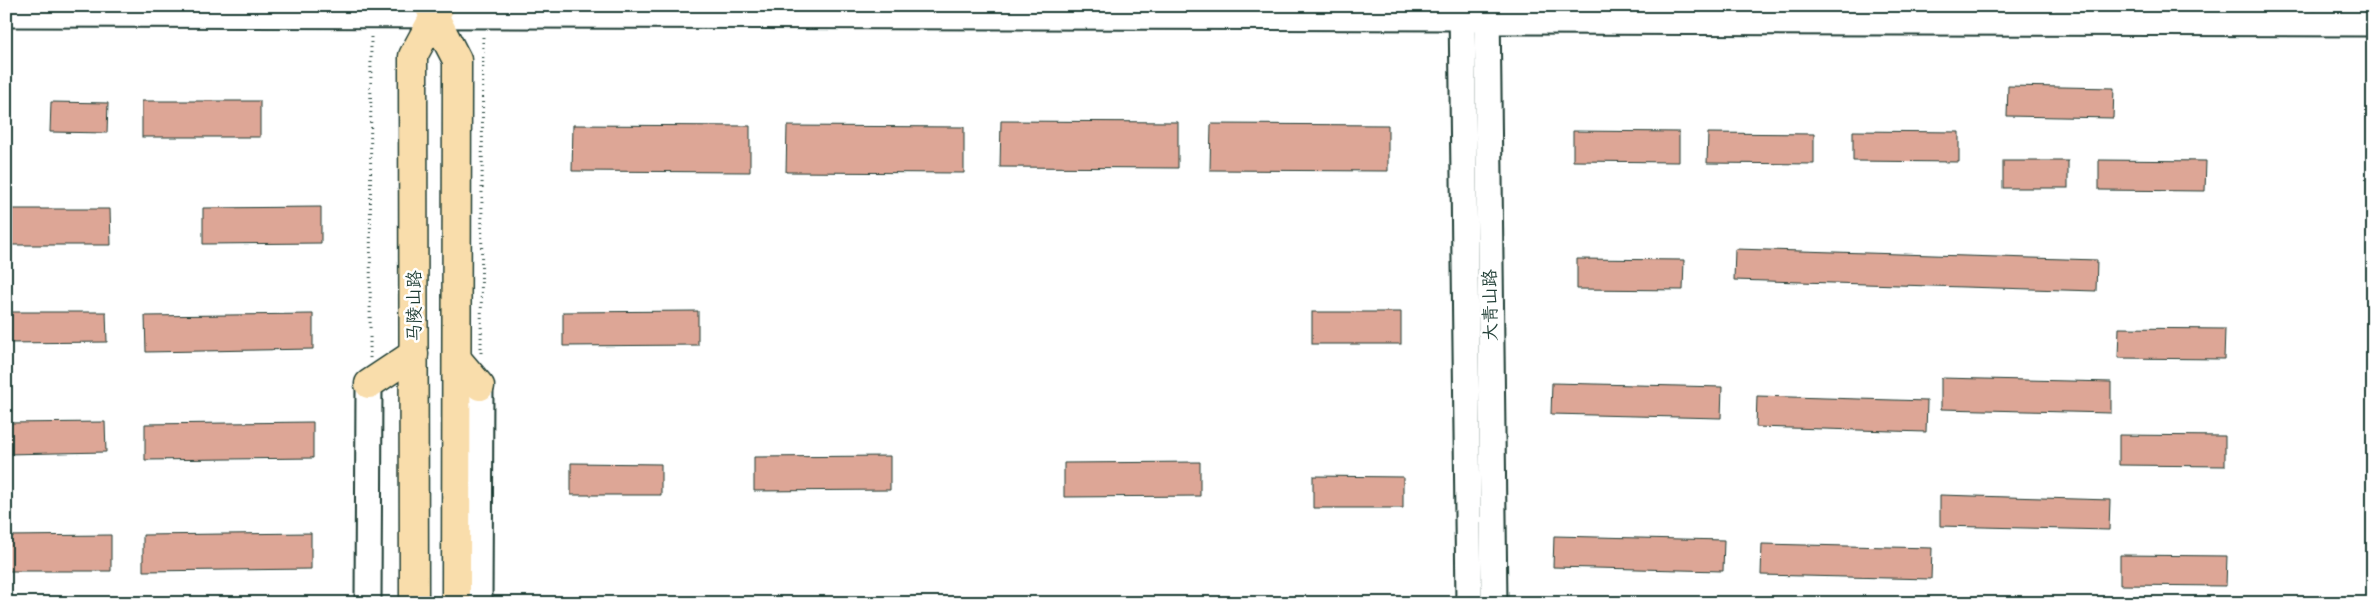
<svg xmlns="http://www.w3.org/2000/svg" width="2379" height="609" font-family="Sriracha,'LXGW WenKai TC',sans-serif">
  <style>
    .building { fill: #dda696; stroke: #1f3d34 }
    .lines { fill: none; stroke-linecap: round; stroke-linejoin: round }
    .secondary-casing { stroke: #1f3d34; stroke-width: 29 }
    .primary-casing { stroke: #1f3d34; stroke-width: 31 }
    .path { stroke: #1f3d34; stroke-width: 3; stroke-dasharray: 1 4; stroke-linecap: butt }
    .secondary { stroke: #fff; stroke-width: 25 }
    .primary { stroke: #f9ddab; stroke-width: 28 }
    .labels { text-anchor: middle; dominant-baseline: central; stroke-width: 5; stroke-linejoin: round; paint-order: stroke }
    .street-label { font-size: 18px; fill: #1f3d34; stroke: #fff }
  </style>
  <rect width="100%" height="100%" fill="#fff"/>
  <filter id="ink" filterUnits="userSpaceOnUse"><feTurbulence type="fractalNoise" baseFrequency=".02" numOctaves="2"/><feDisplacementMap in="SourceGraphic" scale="10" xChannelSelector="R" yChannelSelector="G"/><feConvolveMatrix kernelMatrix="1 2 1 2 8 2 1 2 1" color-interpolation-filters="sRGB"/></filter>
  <g filter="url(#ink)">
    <g class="building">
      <path d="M 2008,86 L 2114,88 L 2113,118 L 2007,116 Z"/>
      <rect x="142" y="101" width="118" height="36"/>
      <path d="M 51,102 L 108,103 L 107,133 L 50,132 Z"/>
      <path d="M 1001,121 L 1178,122 L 1178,168 L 1000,167 Z"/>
      <path d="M 1211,124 L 1388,125 L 1388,171 L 1210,170 Z"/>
      <path d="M 573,125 L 750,126 L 750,172 L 572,171 Z"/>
      <path d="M 787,126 L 964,127 L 964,173 L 786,172 Z"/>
      <path d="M 1573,131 L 1679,132 L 1679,162 L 1573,161 Z"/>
      <path d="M 1853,131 L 1959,132 L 1959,162 L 1853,161 Z"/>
      <path d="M 1708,133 L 1814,134 L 1814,164 L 1707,163 Z"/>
      <path d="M 2099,160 L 2206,161 L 2205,191 L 2099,190 Z"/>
      <rect x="2003" y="161" width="65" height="27"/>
      <path d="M 321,207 L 321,243 L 203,244 L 203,208 Z"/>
      <path d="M 6,209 L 110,209 L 111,245 L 6,245 Z"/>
      <path d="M 1735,249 L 2097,260 L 2096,291 L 1734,280 Z"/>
      <path d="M 1577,259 L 1684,260 L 1683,290 L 1577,289 Z"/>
      <path d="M 698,311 L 698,345 L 563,346 L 563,312 Z"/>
      <path d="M 6,312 L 106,312 L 107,342 L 6,343 Z"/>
      <rect x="1312" y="312" width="89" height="32"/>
      <path d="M 313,314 L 313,349 L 146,352 L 145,316 Z"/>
      <path d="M 2119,328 L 2225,329 L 2224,359 L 2118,358 Z"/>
      <path d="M 1941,378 L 2111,382 L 2111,413 L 1941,409 Z"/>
      <path d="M 1552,383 L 1722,387 L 1721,418 L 1551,414 Z"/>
      <path d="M 1757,396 L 1927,401 L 1926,432 L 1756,427 Z"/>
      <path d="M 105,422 L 106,452 L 6,454 L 6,423 Z"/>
      <path d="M 313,422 L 313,458 L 145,460 L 145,424 Z"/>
      <path d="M 2119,435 L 2225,436 L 2225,466 L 2119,465 Z"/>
      <path d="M 890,456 L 890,490 L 754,491 L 754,457 Z"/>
      <path d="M 1200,462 L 1200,496 L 1064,497 L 1064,463 Z"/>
      <path d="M 571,463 L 661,464 L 661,495 L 571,495 Z"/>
      <path d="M 1313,476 L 1403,477 L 1403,508 L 1313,508 Z"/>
      <path d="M 1940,495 L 2110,500 L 2109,530 L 1940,526 Z"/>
      <path d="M 311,533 L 311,569 L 143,571 L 143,535 Z"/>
      <path d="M 111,535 L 111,571 L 6,571 L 6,536 Z"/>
      <path d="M 1554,536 L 1724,540 L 1723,571 L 1553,567 Z"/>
      <path d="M 1762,544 L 1932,548 L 1931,579 L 1761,575 Z"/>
      <path d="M 2120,555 L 2227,556 L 2226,586 L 2120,585 Z"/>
    </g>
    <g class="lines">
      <defs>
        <g id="secondary">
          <path d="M 1462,6 L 1469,603"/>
          <path d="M 1487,6 L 1494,603"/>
          <path d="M 6,14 L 1463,17 L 1487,21 L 2373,23"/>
          <path d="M 368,603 L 369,384"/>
          <path d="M 479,603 L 480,386"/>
        </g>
        <g id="primary">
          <path d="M 429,6 L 457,60 L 456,603"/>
          <path d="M 457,359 L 480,386"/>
          <path d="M 369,384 L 414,354"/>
          <path d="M 414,603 L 413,56 L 440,6"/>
        </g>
      </defs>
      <use href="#secondary" class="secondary-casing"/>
      <use href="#primary" class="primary-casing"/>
      <g class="path">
        <path d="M 481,353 L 483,34"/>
        <path d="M 370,358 L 371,34"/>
      </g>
      <use href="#secondary" class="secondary"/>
      <use href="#primary" class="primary"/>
    </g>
  </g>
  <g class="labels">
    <g class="street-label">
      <text transform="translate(1490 305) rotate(-91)">大青山路</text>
      <text transform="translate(414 306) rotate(-90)">马陵山路</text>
    </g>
  </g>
  <rect width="2379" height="609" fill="none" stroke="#fff" stroke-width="25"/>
  <rect x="12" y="12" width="2354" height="584" fill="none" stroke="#1f3d34" stroke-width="2" filter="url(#ink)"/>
</svg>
